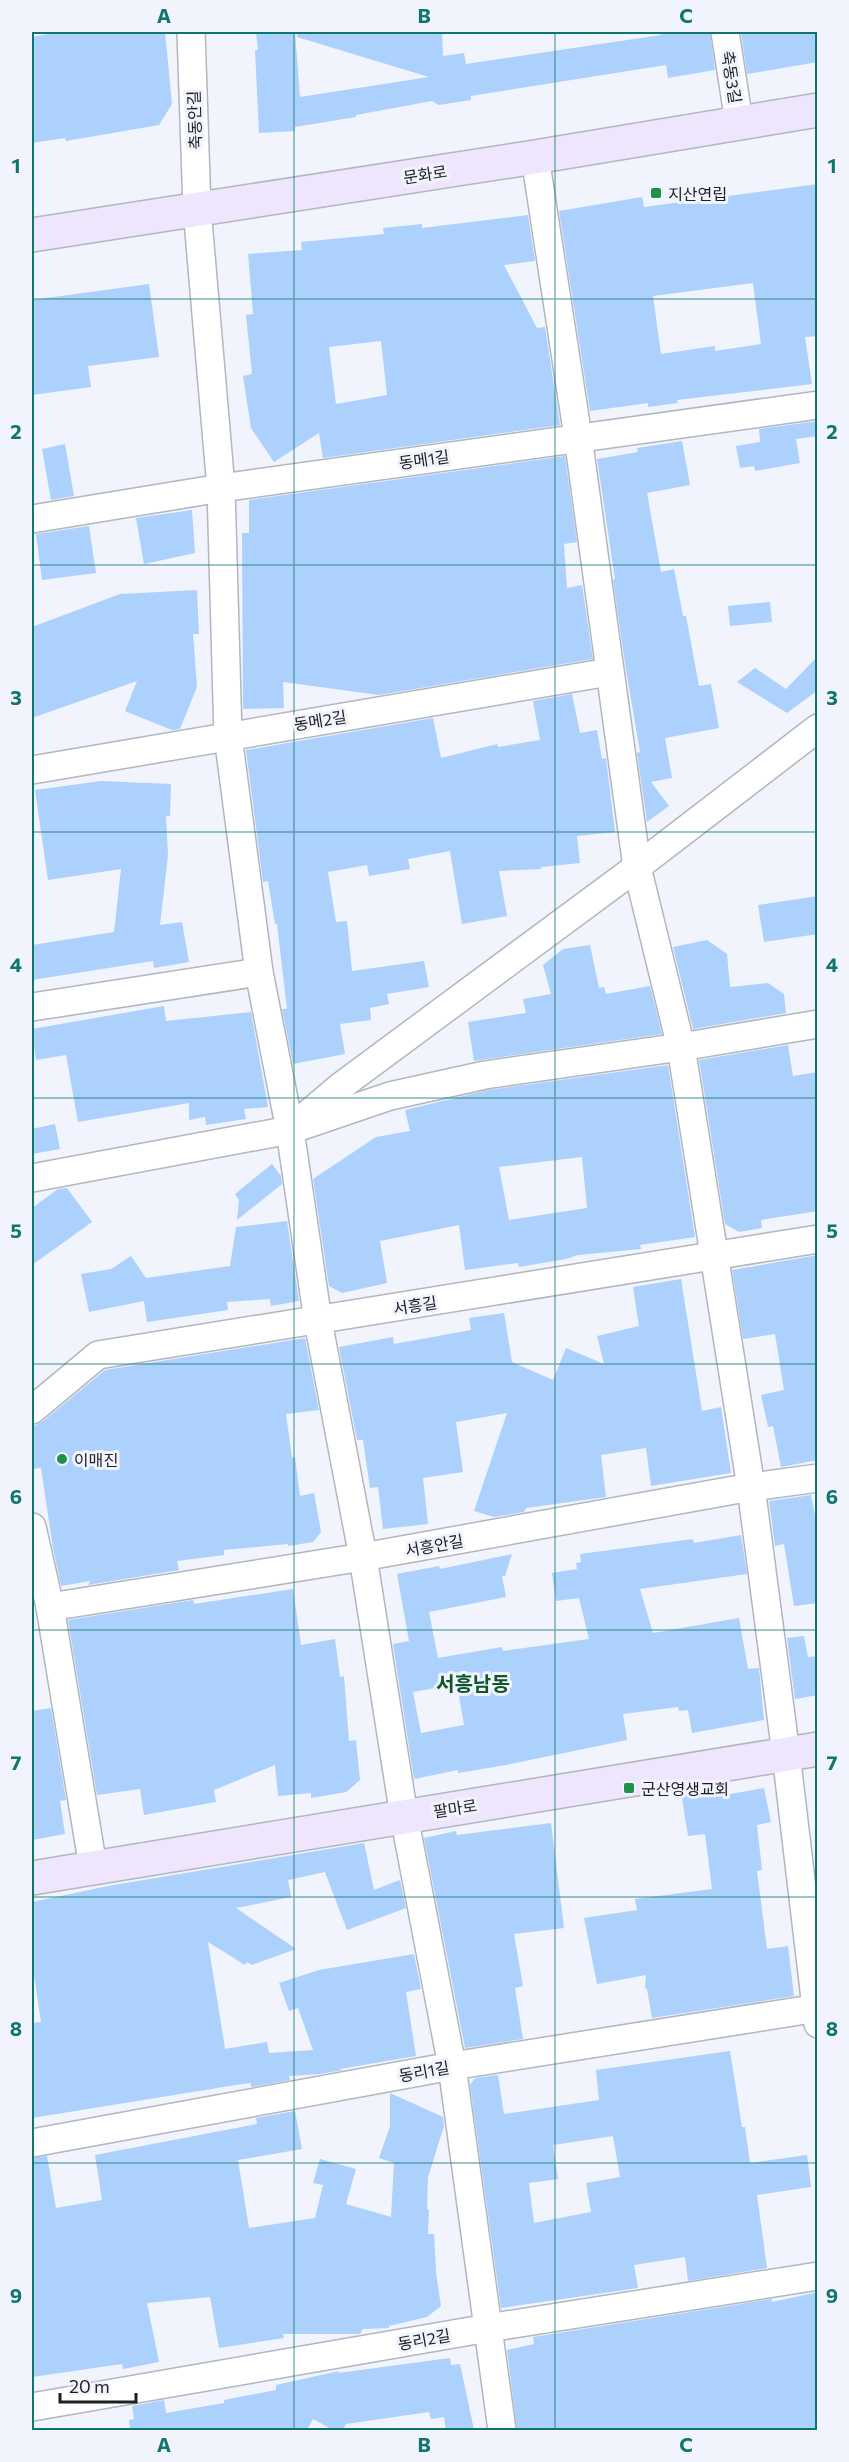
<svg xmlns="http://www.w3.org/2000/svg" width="849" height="2462" font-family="Commissioner,'Noto Sans KR',sans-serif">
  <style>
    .building { fill: #acd1fc; fill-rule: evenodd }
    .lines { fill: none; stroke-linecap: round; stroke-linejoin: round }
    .street-casing { stroke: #b4b6bf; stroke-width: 30 }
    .secondary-casing { stroke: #b4b6bf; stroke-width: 36 }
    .street { stroke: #fff; stroke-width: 27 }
    .secondary { stroke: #eee6fc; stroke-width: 33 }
    .grid { fill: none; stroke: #0f766e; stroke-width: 1.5; stroke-opacity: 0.55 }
    .poi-dot { fill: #20914b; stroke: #f1f3fd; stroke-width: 2 }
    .labels { text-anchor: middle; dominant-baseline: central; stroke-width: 6; stroke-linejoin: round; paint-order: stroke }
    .street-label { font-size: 16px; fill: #1e1f22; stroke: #f1f3fd }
    .poi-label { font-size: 16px; fill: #1e1f22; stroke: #f1f3fd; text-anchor: start }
    .quarter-label { font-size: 20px; font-weight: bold; fill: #0e5629; stroke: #f1f3fd }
    .neatline { fill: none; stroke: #0f766e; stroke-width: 2 }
    .grid-label { font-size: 20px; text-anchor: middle; font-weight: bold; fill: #0f766e }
  </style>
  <rect width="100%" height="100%" fill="#f1f3fd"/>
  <g class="building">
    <path d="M 47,32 L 165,32 L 172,104 L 159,125 L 66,141 L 65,138 L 32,143 L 32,37 L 48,34 Z"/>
    <path d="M 256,32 L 295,32 L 300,97 L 429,77 L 297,37 L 298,32 L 442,32 L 443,56 L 464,53 L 466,64 L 661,35 L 660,32 L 710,32 L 715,70 L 668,78 L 666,65 L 471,96 L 471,100 L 439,105 L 432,101 L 356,115 L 356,117 L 295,127 L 295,131 L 259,133 L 255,50 L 258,50 Z"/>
    <path d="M 741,32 L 818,32 L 818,62 L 747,74 Z"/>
    <path d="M 818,184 L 818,336 L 805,337 L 812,384 L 677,400 L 678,403 L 648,407 L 648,403 L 590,411 L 559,211 L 642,197 L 644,207 ZM 753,283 L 761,344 L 715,351 L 715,346 L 661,354 L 653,296 Z"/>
    <path d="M 528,215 L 535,261 L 504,265 L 537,328 L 545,327 L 560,425 L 323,458 L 319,433 L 274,462 L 251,428 L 243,376 L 252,374 L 246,315 L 253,314 L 248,254 L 302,250 L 301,242 L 384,234 L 383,228 L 422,224 L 422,228 ZM 381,341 L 387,395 L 336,404 L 329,347 Z"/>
    <path d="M 149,284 L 159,357 L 88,366 L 91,387 L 32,395 L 32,300 Z"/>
    <path d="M 818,421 L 818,436 L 796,439 L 800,463 L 755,471 L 754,466 L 740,468 L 736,446 L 760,442 L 759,429 Z"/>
    <path d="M 682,441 L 690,485 L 647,493 L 661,572 L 674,569 L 683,616 L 686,616 L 699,686 L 711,684 L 719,728 L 665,738 L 672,778 L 651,782 L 669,806 L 647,822 L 637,753 L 640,752 L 626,670 L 613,580 L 615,579 L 597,459 L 638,452 L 637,448 Z"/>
    <path d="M 65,444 L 74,496 L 51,500 L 42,449 Z"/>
    <path d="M 565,456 L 577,542 L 564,544 L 567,588 L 582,585 L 593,659 L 379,695 L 283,682 L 284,708 L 243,709 L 242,533 L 249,533 L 249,500 Z"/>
    <path d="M 192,510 L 195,553 L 144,564 L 136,518 Z"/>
    <path d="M 89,526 L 96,573 L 42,580 L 36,534 Z"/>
    <path d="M 197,590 L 199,634 L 193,634 L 197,687 L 180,729 L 172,730 L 125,711 L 137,681 L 32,718 L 32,627 L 120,594 Z"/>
    <path d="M 770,602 L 772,622 L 730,626 L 728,606 Z"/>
    <path d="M 818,656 L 818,690 L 787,713 L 737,682 L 755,668 L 786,689 Z"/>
    <path d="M 572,694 L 580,733 L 597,730 L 602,759 L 606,758 L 615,832 L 577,836 L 580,863 L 541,867 L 541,869 L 499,871 L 507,916 L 462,924 L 450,851 L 408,859 L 410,869 L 369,876 L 367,865 L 328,872 L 336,922 L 347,921 L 352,971 L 424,961 L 429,987 L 387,994 L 389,1004 L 370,1008 L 371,1020 L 340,1024 L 345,1054 L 293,1064 L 282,1009 L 287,1009 L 277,924 L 275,924 L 268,881 L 263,882 L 246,750 L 433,718 L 441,758 L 497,744 L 498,747 L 540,740 L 533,701 Z"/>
    <path d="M 101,781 L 171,784 L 170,816 L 166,816 L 168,855 L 160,925 L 182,922 L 189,962 L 154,968 L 153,961 L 32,980 L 32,945 L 114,932 L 121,869 L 48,880 L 35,790 Z"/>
    <path d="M 818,896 L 818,934 L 764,942 L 758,905 Z"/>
    <path d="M 707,940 L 727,954 L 730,987 L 768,983 L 784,994 L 786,1013 L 693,1029 L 673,947 Z"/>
    <path d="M 590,945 L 599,988 L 604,987 L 606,994 L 650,986 L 662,1034 L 474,1061 L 468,1022 L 526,1013 L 523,999 L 551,994 L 543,965 L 563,949 Z"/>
    <path d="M 164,1006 L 166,1021 L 251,1012 L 268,1107 L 244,1109 L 246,1119 L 206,1125 L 205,1117 L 189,1120 L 189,1103 L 78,1122 L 66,1055 L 36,1060 L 32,1029 Z"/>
    <path d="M 788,1045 L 793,1076 L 818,1072 L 818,1211 L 761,1220 L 762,1228 L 739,1232 L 725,1224 L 699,1060 Z"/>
    <path d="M 668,1065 L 695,1237 L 640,1245 L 641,1249 L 578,1255 L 566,1259 L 519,1267 L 518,1263 L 465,1270 L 459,1225 L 380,1241 L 387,1283 L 342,1293 L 329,1286 L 313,1179 L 376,1137 L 410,1131 L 405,1110 L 488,1090 ZM 582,1157 L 587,1208 L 509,1220 L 499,1167 Z"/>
    <path d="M 55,1124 L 60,1149 L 32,1154 L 32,1129 Z"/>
    <path d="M 272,1164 L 281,1176 L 282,1184 L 237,1220 L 239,1200 L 235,1194 Z"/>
    <path d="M 67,1188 L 92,1222 L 32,1265 L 32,1208 L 58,1189 Z"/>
    <path d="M 287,1221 L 299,1301 L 271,1306 L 270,1299 L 227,1302 L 228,1310 L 147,1322 L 144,1301 L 89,1312 L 81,1274 L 111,1269 L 131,1256 L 146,1278 L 230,1266 L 236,1227 Z"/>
    <path d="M 818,1255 L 818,1460 L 781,1467 L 773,1426 L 768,1427 L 761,1395 L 784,1390 L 775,1334 L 743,1339 L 732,1270 Z"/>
    <path d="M 681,1279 L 702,1411 L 721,1407 L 731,1473 L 651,1486 L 646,1448 L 601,1455 L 606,1497 L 526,1508 L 524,1512 L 494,1517 L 474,1511 L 507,1413 L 456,1422 L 463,1472 L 423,1478 L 428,1524 L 383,1529 L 378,1487 L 370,1488 L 363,1440 L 357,1440 L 339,1347 L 393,1337 L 394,1344 L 471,1330 L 469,1318 L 504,1313 L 512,1362 L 553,1380 L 566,1348 L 604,1364 L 597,1336 L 639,1326 L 633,1287 Z"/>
    <path d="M 305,1338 L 319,1410 L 286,1414 L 292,1458 L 295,1457 L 300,1496 L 314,1493 L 321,1532 L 313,1542 L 288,1546 L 288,1544 L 224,1550 L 224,1555 L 177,1561 L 179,1570 L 88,1585 L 90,1581 L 61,1586 L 53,1548 L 41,1468 L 33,1469 L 32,1427 L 42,1422 L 105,1370 Z"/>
    <path d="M 811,1495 L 818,1530 L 818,1603 L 794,1606 L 784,1544 L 775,1546 L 769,1501 Z"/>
    <path d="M 741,1535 L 747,1574 L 640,1589 L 653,1633 L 739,1618 L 748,1669 L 759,1668 L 764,1720 L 692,1733 L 688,1710 L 679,1711 L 678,1707 L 623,1714 L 627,1740 L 506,1765 L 458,1773 L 458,1770 L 414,1779 L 393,1644 L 409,1641 L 397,1574 L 439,1566 L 440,1569 L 512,1554 L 505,1576 L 502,1576 L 506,1597 L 429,1612 L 438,1658 L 502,1647 L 503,1651 L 589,1639 L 579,1598 L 556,1601 L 552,1573 L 577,1569 L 576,1563 L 581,1562 L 580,1554 L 693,1539 L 694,1543 ZM 457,1684 L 464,1725 L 421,1733 L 413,1692 Z"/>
    <path d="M 293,1589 L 301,1645 L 335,1639 L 340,1677 L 344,1676 L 349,1741 L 356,1740 L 360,1780 L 346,1792 L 311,1798 L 311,1793 L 278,1796 L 275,1765 L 214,1790 L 216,1802 L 144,1815 L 140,1789 L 97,1795 L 68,1620 L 193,1600 L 194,1604 Z"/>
    <path d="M 804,1636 L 808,1657 L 818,1656 L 818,1695 L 795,1699 L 787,1638 Z"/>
    <path d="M 51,1708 L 66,1800 L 60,1801 L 65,1834 L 32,1840 L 32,1711 Z"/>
    <path d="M 724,1785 L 725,1795 L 764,1788 L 771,1822 L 757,1825 L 762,1870 L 757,1871 L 767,1949 L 788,1946 L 794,1996 L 652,2018 L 647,1989 L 645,1988 L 646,1975 L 597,1984 L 584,1918 L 637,1910 L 635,1899 L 712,1889 L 705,1834 L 688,1836 L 681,1792 Z"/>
    <path d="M 551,1823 L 564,1928 L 514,1934 L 523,1986 L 515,1988 L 523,2039 L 465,2048 L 424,1838 L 456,1831 L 457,1835 Z"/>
    <path d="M 364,1843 L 374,1890 L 400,1880 L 406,1908 L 347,1930 L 325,1872 L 288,1880 L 291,1897 L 236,1908 L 296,1949 L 252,1965 L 247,1962 L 245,1965 L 208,1942 L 225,2049 L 267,2042 L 269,2053 L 313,2050 L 298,2008 L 289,2011 L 279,1983 L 319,1970 L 414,1954 L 421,1989 L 406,1992 L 416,2056 L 340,2069 L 343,2070 L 320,2074 L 289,2076 L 290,2080 L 251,2087 L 251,2083 L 242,2084 L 32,2118 L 32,2023 L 41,2022 L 32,1962 L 32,1902 L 108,1886 Z"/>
    <path d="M 730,2051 L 742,2127 L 745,2127 L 750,2163 L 807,2155 L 811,2187 L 757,2195 L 767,2268 L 688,2281 L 685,2257 L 634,2265 L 638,2288 L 501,2308 L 470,2085 L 475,2078 L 498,2075 L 504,2114 L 599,2100 L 596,2070 ZM 613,2136 L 620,2177 L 586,2183 L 591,2212 L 534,2223 L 529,2183 L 558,2179 L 553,2145 Z"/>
    <path d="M 390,2093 L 443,2117 L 444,2126 L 428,2177 L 427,2209 L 429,2210 L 428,2234 L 434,2234 L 436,2273 L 441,2306 L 427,2317 L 389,2326 L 389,2328 L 363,2329 L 360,2334 L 283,2334 L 284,2338 L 219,2348 L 210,2297 L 147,2303 L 159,2362 L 123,2369 L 122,2364 L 32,2377 L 32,2158 L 47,2156 L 56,2208 L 102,2200 L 95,2155 L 257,2124 L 256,2118 L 295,2111 L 302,2149 L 238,2160 L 249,2228 L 315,2218 L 323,2185 L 313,2183 L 320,2159 L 356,2169 L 346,2204 L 391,2217 L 394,2163 L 379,2158 L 390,2126 Z"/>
    <path d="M 818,2292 L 818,2430 L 517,2430 L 507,2350 L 534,2344 L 533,2337 L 772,2299 L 772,2302 Z"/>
    <path d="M 450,2358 L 451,2365 L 460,2364 L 474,2430 L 446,2430 L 444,2417 L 431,2419 L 429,2412 L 346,2424 L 342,2430 L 333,2430 L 313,2419 L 307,2430 L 130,2430 L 129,2420 L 134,2419 L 132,2406 L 164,2400 L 166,2413 L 224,2403 L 224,2400 L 276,2390 L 276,2385 L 339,2371 L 338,2373 Z"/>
  </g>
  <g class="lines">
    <defs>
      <g id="street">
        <path d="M 191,32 L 197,209 L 221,488 L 228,736 L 259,972 L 290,1130 L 318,1321 L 363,1557 L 404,1816 L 452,2066 L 502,2430"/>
        <path d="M 725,32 L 739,122"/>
        <path d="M 535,157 L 578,437 L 637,867 L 681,1047 L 751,1487 L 786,1754 L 818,2024"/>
        <path d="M 32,519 L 221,488 L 818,405"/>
        <path d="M 32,770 L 609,672"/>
        <path d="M 32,1007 L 259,972"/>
        <path d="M 302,1119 L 341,1086 L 637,867 L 818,728"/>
        <path d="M 32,1178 L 290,1130 L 390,1096 L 485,1075 L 681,1047 L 818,1024"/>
        <path d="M 32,1410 L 98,1355 L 818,1239"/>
        <path d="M 32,1527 L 50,1607 L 93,1867"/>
        <path d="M 50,1607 L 363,1557 L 751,1487 L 818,1478"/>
        <path d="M 32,2143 L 452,2066 L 818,2008"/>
        <path d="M 32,2407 L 488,2328 L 818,2276"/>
      </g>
      <g id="secondary">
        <path d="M 32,235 L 535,157 L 818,110"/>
        <path d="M 32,1878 L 818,1749"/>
      </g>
    </defs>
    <use href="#street" class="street-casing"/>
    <use href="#secondary" class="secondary-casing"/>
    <use href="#street" class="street"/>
    <use href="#secondary" class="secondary"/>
  </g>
  <path class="grid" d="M 294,32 L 294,2430M 555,32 L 555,2430M 32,299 L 818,299M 32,565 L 818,565M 32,832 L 818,832M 32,1098 L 818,1098M 32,1364 L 818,1364M 32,1630 L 818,1630M 32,1897 L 818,1897M 32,2163 L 818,2163"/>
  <g class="poi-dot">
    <rect x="650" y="187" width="12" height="12" rx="3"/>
    <circle cx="62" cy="1459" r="6"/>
    <rect x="623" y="1782" width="12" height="12" rx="3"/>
  </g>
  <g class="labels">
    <g class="street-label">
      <text transform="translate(732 77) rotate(81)">축동3길</text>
      <text transform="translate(194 120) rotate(-92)">축동안길</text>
      <text transform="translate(425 174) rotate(-9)">문화로</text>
      <text transform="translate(424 459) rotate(-8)">동메1길</text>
      <text transform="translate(320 720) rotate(-9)">동메2길</text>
      <text transform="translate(415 1305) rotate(-9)">서흥길</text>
      <text transform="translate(434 1545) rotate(-10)">서흥안길</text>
      <text transform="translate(455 1808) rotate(-9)">팔마로</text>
      <text transform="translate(424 2071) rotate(-10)">동리1길</text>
      <text transform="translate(424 2339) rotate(-10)">동리2길</text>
    </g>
    <g class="poi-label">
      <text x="668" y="193">지산연립</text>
      <text x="74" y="1459">이매진</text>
      <text x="641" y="1788">군산영생교회</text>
    </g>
    <g class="quarter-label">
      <text x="473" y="1683">서흥남동</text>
    </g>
  </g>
  <rect width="849" height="2462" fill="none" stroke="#f1f3fd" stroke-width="66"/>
  <path d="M60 2393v9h76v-9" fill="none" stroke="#1e1f22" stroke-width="3"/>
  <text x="69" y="2393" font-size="18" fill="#1e1f22" stroke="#f1f3fd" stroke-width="4.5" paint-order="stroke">20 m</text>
  <rect x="33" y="33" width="783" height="2396" class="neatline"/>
  <g class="grid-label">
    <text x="164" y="23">A</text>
    <text x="424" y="23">B</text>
    <text x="686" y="23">C</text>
    <text x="16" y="173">1</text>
    <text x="832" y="173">1</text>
    <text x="16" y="439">2</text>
    <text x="832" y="439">2</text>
    <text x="16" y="705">3</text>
    <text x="832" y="705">3</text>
    <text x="16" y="972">4</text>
    <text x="832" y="972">4</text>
    <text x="16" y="1238">5</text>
    <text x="832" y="1238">5</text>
    <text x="16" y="1504">6</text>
    <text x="832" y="1504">6</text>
    <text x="16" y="1770">7</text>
    <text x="832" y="1770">7</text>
    <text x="16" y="2036">8</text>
    <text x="832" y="2036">8</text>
    <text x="16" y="2303">9</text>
    <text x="832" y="2303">9</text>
    <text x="164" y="2452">A</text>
    <text x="424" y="2452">B</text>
    <text x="686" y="2452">C</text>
  </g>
</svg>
